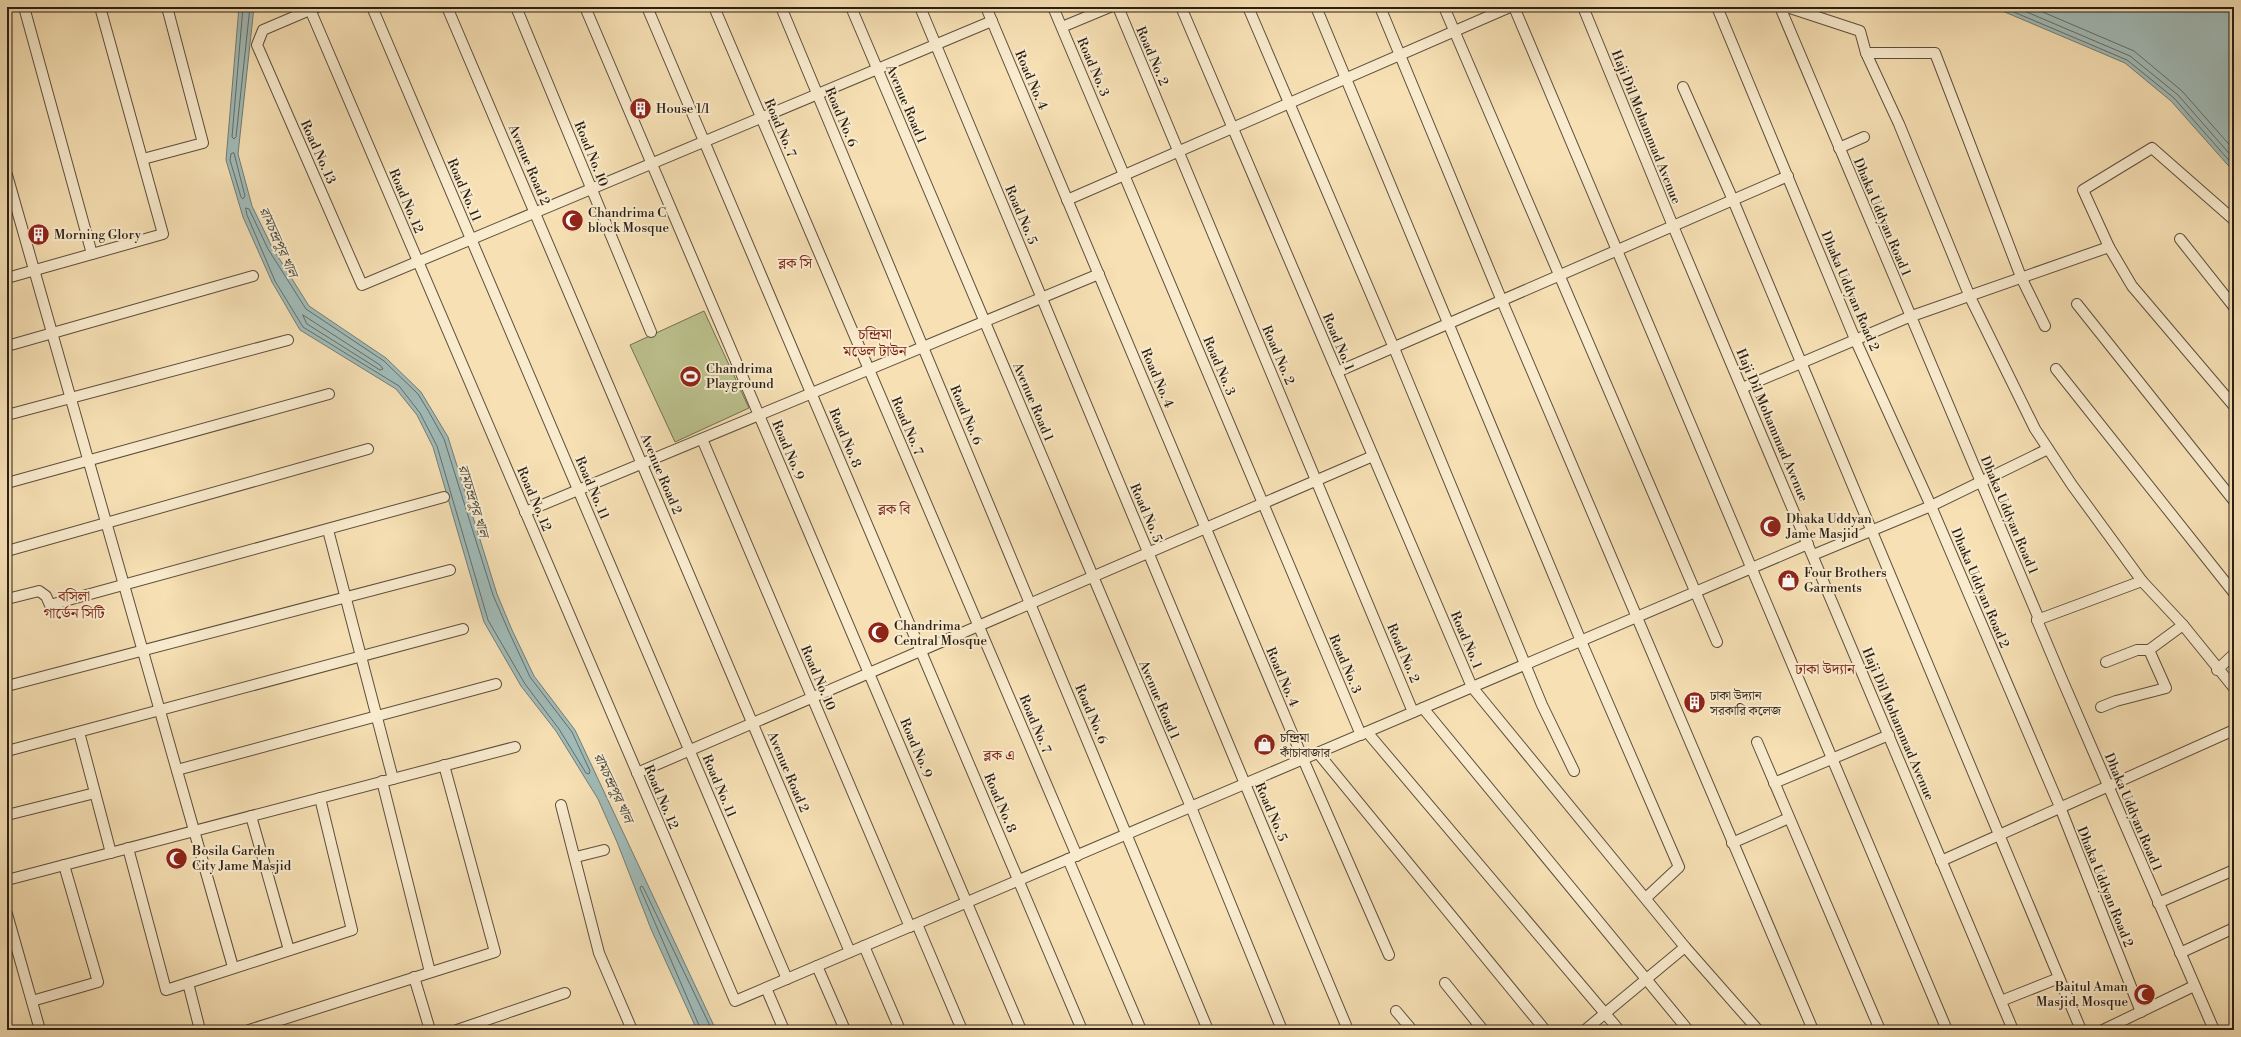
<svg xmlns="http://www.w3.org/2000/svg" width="2241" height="1037" font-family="'Libre Bodoni','Noto Serif Bengali',serif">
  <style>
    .green { fill: #bcc28e; stroke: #737052 }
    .water { fill: #a1bbb8; stroke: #717d77 }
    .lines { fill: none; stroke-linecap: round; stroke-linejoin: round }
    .shore { stroke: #666d66; stroke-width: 1 }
    .minor-casing { stroke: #5d4f3d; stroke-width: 12 }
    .minor { stroke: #f9ebce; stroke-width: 10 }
    .labels { text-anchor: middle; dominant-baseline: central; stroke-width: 4; stroke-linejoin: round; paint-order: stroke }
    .street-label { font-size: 13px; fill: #2a1f15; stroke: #f9ebce }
    .poi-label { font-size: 13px; fill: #2a1f15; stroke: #f9ebce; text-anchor: start }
    .water-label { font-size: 14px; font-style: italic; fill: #4e4e46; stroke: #f9ebce }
    .quarter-label { font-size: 15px; fill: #7a1f14; stroke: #f9ebce }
  </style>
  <rect width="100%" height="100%" fill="#f6e0b4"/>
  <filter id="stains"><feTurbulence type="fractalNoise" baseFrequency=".005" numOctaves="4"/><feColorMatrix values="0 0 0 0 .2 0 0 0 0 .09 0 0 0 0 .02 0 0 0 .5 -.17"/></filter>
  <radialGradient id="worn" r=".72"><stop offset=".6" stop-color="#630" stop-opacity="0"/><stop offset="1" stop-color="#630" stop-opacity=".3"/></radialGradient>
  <path class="green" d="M 704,311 L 749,408 L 675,442 L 630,345 Z"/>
  <g class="water">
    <path d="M 239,7 L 254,7 L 238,154 L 252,206 L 272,247 L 309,306 L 386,358 L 421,392 L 448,437 L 497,594 L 512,630 L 534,676 L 575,730 L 716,1030 L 697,1030 L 651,929 L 617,842 L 598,799 L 556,731 L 521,686 L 484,622 L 433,447 L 417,415 L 396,389 L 300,330 L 272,282 L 243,217 L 226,160 Z"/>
    <path d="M 1993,7 L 2234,7 L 2234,172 L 2171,101 L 2125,63 Z"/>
  </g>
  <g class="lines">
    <g class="shore">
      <path d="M 243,7 L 232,137 L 234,139 L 236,137 L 250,7"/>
      <path d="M 2002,7 L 2127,60 L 2174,98 L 2234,166"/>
      <path d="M 2015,7 L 2130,56 L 2178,95 L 2234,159"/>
      <path d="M 2031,7 L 2134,51 L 2182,91 L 2234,150"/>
      <path d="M 234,153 L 245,196 L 243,199 L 241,197 L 230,160 L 231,154 Z"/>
      <path d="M 246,208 L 249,209 L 268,249 L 306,309 L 384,361 L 418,394 L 429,412 L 444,439 L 493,595 L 509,632 L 530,677 L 572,732 L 590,771 L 589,774 L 586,773 L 559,729 L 525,684 L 488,620 L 437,446 L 420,413 L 399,386 L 303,327 L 275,281 L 247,215 Z"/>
      <path d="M 303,315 L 380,365 L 383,369 L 380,370 L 307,324 Z"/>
      <path d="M 701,1030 L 640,888 L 641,886 L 643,887 L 712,1030"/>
    </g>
    <defs>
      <g id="minor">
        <path d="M 24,7 L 92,254"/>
        <path d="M 309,7 L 735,1001 L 1808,544"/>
        <path d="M 317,7 L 263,30 L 257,45 L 362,285 L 992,21"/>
        <path d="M 372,7 L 787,979"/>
        <path d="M 447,7 L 850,952"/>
        <path d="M 516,7 L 651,332"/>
        <path d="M 585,7 L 1021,1030"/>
        <path d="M 647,7 L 1082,1030"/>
        <path d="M 714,7 L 1077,856"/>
        <path d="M 781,7 L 1208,1030"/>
        <path d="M 851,7 L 1191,807 L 1282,1030"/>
        <path d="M 920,7 L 1348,1030"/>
        <path d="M 986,7 L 1303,759 L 1389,955"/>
        <path d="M 1053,7 L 1361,735"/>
        <path d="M 1118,7 L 1413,712"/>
        <path d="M 1181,7 L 1472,687 L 1685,947 L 1758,1030"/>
        <path d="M 1248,7 L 1394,348 L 1542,705 L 1574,771"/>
        <path d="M 1316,7 L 1581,641 L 1679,867 L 1647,897"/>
        <path d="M 1380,7 L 1502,301 L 1813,1030"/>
        <path d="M 1444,7 L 1717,642"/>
        <path d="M 1514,7 L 1947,1030"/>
        <path d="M 1583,7 L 1673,226 L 2013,1030"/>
        <path d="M 1717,7 L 1855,339 L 1931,506 L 2060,807 L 2141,1012"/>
        <path d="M 1780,7 L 2039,619 L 2037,620 L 2061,677 L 2214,1030"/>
        <path d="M 1787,7 L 1860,31 L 1866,53 L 1899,124 L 1970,297 L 2035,429 L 2072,485 L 2142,581 L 2183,625 L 2234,688"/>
        <path d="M 1062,27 L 1110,7"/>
        <path d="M 1866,53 L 1935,53 L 2021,277 L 2045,326"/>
        <path d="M 1683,87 L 1733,200 L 2081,1030"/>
        <path d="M 1839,148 L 1864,137"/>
        <path d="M 143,159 L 203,143 L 167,7"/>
        <path d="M 7,175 L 233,967"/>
        <path d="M 1067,200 L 1510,7"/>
        <path d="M 2234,220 L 2152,148 L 2083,190 L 2109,247 L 2132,286 L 2234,406"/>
        <path d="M 2180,239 L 2234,307"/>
        <path d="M 7,278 L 163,234 L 100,7"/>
        <path d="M 2077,304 L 2234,501"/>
        <path d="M 7,346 L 253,276"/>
        <path d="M 2056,369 L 2234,593"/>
        <path d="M 1337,372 L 1788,176"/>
        <path d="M 1742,388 L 1909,317 L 2109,247"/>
        <path d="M 7,415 L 288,340"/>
        <path d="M 702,439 L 910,927"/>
        <path d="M 7,483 L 329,394"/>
        <path d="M 525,512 L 1099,274"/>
        <path d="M 328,530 L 393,779"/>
        <path d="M 7,551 L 368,449"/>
        <path d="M 1813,555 L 1931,506 L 2048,449"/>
        <path d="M 7,599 L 39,591 L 46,596 L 50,605 L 444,497"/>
        <path d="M 2037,620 L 2142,581"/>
        <path d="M 2106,662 L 2137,650 L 2149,650 L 2183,625"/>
        <path d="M 2217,670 L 2234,654"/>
        <path d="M 7,686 L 450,570"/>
        <path d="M 2101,707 L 2116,701 L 2166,688 L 2149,650"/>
        <path d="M 1423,708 L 1688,1030"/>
        <path d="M 79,732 L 111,853"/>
        <path d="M 1367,732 L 1619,1030"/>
        <path d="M 1757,742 L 1880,1030"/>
        <path d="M 7,751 L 463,629"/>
        <path d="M 1318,753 L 1545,1030"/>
        <path d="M 177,770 L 496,684"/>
        <path d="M 637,773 L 1373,456"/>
        <path d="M 382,781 L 430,972"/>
        <path d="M 1774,783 L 1889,735"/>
        <path d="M 561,805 L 599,953 L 632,1030"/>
        <path d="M 7,815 L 95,793"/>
        <path d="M 251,816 L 289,950"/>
        <path d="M 1732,843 L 1789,818"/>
        <path d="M 128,848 L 166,990 L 188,983 L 200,1030"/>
        <path d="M 576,857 L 604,850"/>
        <path d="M 1068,859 L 1141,1030"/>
        <path d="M 1941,861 L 2234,730"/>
        <path d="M 7,880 L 515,747"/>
        <path d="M 2158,903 L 2234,870"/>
        <path d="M 7,914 L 40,1030"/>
        <path d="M 917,924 L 962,1030"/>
        <path d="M 864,946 L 900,1030"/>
        <path d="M 2180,953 L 2234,928"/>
        <path d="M 817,966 L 845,1030"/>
        <path d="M 414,977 L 430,1030"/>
        <path d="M 188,983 L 352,930 L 320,798"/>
        <path d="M 1445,983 L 1483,1030"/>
        <path d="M 766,988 L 784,1030"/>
        <path d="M 32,1001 L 98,982 L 64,865"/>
        <path d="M 2001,1001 L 2059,978"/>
        <path d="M 1396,1011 L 1412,1030"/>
        <path d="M 249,1030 L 495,952 L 444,765"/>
        <path d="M 457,1030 L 565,993"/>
        <path d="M 1585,1030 L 1685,947"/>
        <path d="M 2103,1030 L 2194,986"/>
      </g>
    </defs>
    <use href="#minor" class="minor-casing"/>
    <use href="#minor" class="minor"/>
  </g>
  <defs>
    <symbol id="building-disc" viewBox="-11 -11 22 22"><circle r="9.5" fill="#8f2418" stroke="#f9ebce"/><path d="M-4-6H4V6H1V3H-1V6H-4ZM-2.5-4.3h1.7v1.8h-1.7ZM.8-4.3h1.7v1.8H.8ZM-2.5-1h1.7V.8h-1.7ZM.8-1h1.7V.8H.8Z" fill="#fff"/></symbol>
    <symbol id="mosque-disc" viewBox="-11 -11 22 22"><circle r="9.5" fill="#8f2418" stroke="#f9ebce"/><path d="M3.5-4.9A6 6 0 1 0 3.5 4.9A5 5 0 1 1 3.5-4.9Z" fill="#fff"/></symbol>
    <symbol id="stadium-disc" viewBox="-11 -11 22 22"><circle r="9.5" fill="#8f2418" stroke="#f9ebce"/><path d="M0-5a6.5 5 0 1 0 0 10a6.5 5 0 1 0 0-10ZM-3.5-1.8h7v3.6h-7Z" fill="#fff"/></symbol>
    <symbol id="shop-disc" viewBox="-11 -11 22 22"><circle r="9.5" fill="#8f2418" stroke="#f9ebce"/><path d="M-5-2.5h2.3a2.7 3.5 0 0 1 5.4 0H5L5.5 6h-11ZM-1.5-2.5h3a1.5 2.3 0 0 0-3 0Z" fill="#fff"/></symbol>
  </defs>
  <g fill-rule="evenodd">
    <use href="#building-disc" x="628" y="96" width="25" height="25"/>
    <use href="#mosque-disc" x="560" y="208" width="25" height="25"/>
    <use href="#building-disc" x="26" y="222" width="25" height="25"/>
    <use href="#stadium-disc" x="678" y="364" width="25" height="25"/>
    <use href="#mosque-disc" x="1758" y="514" width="25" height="25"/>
    <use href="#shop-disc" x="1776" y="568" width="25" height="25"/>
    <use href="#mosque-disc" x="866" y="620" width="25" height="25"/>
    <use href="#building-disc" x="1682" y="690" width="25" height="25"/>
    <use href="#shop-disc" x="1252" y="732" width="25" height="25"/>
    <use href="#mosque-disc" x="164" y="846" width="25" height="25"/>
    <use href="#mosque-disc" x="2132" y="982" width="25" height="25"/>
  </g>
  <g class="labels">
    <g class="street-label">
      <text transform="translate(1152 56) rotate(67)">Road No. 2</text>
      <text transform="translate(1093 67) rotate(67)">Road No. 3</text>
      <text transform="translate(1031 80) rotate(67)">Road No. 4</text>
      <text transform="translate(906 104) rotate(67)">Avenue Road 1</text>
      <text transform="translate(841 117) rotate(67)">Road No. 6</text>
      <text transform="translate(1646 127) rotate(68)">Haji Dil Mohammad Avenue</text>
      <text transform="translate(780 128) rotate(67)">Road No. 7</text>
      <text transform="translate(318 152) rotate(66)">Road No. 13</text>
      <text transform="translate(591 154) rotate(68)">Road No. 10</text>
      <text transform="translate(529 165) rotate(67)">Avenue Road 2</text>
      <text transform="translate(464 190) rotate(67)">Road No. 11</text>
      <text transform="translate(406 201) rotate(67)">Road No. 12</text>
      <text transform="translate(1021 215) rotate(67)">Road No. 5</text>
      <text transform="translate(1882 217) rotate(67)">Dhaka Uddyan Road 1</text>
      <text transform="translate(1850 291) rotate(67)">Dhaka Uddyan Road 2</text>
      <text transform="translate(1338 342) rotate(67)">Road No. 1</text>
      <text transform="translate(1278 355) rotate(67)">Road No. 2</text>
      <text transform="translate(1219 366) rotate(67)">Road No. 3</text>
      <text transform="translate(1157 378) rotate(67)">Road No. 4</text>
      <text transform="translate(1033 402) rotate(67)">Avenue Road 1</text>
      <text transform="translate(966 415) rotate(67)">Road No. 6</text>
      <text transform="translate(1772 425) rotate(67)">Haji Dil Mohammad Avenue</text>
      <text transform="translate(907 426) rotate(67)">Road No. 7</text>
      <text transform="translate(845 438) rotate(67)">Road No. 8</text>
      <text transform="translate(788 450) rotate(67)">Road No. 9</text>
      <text transform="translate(661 474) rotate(67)">Avenue Road 2</text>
      <text transform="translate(592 488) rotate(67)">Road No. 11</text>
      <text transform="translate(534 499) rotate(67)">Road No. 12</text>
      <text transform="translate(1146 513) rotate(67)">Road No. 5</text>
      <text transform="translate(2009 515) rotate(67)">Dhaka Uddyan Road 1</text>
      <text transform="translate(1980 588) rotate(67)">Dhaka Uddyan Road 2</text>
      <text transform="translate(1466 640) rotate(67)">Road No. 1</text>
      <text transform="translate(1403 653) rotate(67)">Road No. 2</text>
      <text transform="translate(1345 664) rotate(67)">Road No. 3</text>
      <text transform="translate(1282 677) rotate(67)">Road No. 4</text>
      <text transform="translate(818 678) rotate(67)">Road No. 10</text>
      <text transform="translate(1159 700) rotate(67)">Avenue Road 1</text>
      <text transform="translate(1091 714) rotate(67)">Road No. 6</text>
      <text transform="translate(1035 724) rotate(67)">Road No. 7</text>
      <text transform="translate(1898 724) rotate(67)">Haji Dil Mohammad Avenue</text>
      <text transform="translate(916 748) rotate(67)">Road No. 9</text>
      <text transform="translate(788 772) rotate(67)">Avenue Road 2</text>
      <text transform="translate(719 786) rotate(67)">Road No. 11</text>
      <text transform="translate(661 797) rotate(67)">Road No. 12</text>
      <text transform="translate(1000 803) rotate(67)">Road No. 8</text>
      <text transform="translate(1271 812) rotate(67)">Road No. 5</text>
      <text transform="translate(2133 812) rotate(67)">Dhaka Uddyan Road 1</text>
      <text transform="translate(2105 887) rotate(68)">Dhaka Uddyan Road 2</text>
    </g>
    <g class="poi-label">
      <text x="656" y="109">House 1/1</text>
      <text x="588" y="213">Chandrima C<tspan x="588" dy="15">block Mosque</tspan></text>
      <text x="54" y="235">Morning Glory</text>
      <text x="706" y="369">Chandrima<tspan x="706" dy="15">Playground</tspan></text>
      <text x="1786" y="519">Dhaka Uddyan<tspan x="1786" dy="15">Jame Masjid</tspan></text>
      <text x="1804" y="573">Four Brothers<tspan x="1804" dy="15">Garments</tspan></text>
      <text x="894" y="626">Chandrima<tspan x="894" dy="15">Central Mosque</tspan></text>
      <text x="1710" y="696">ঢাকা উদ্যান<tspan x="1710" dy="15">সরকারি কলেজ</tspan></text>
      <text x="1280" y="738">চন্দ্রিমা<tspan x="1280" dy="15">কাঁচাবাজার</tspan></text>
      <text x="192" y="851">Bosila Garden<tspan x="192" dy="15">City Jame Masjid</tspan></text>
      <text x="2128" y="987" text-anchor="end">Baitul Aman<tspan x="2128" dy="15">Masjid, Mosque</tspan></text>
    </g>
    <g class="water-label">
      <text transform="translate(278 242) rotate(66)">রামচন্দ্রপুর খাল</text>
      <text transform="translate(473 501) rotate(73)">রামচন্দ্রপুর খাল</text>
      <text transform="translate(613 788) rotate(65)">রামচন্দ্রপুর খাল</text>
    </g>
    <g class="quarter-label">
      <text x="795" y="263">ব্লক সি</text>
      <text x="875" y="334">চন্দ্রিমা<tspan x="875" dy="17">মডেল টাউন</tspan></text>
      <text x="894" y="509">ব্লক বি</text>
      <text x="74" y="596">বসিলা<tspan x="74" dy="17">গার্ডেন সিটি</tspan></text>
      <text x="1825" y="669">ঢাকা উদ্যান</text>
      <text x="999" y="755">ব্লক এ</text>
    </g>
  </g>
  <rect width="2241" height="1037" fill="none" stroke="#f6e0b4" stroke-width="24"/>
  <rect x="8" y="8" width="2225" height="1021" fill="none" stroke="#2a1f15" stroke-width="2"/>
  <rect x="12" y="12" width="2217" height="1013" fill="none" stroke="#2a1f15"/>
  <rect width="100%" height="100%" filter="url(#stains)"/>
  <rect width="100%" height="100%" fill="url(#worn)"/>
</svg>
